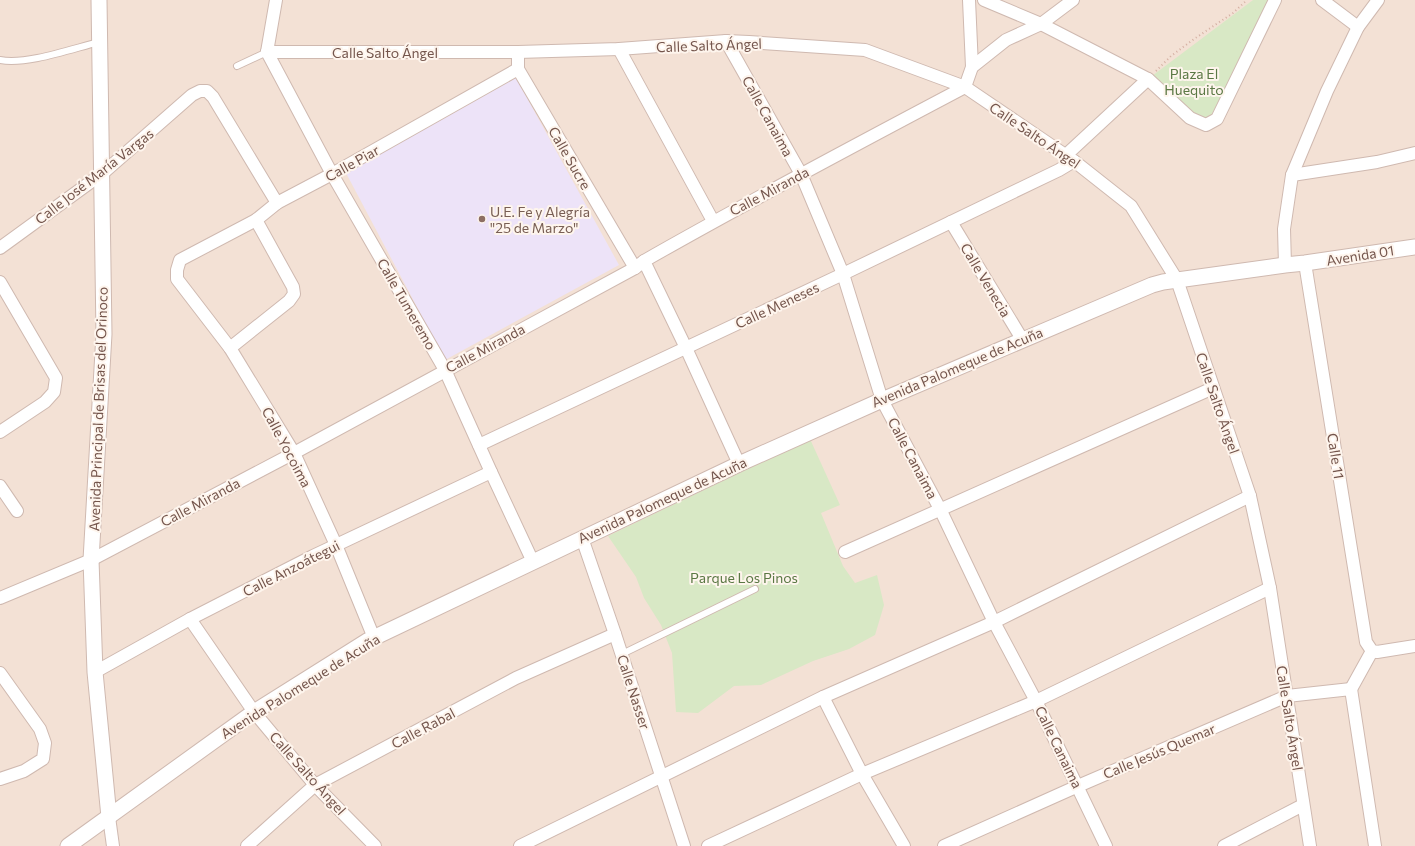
<svg xmlns="http://www.w3.org/2000/svg" width="1415" height="846" font-family="Commissioner,sans-serif">
  <style>
    .residential { fill: #f3e1d5 }
    .education { fill: #ede3f8 }
    .green { fill: #d8e8c5 }
    .lines { fill: none; stroke-linecap: round; stroke-linejoin: round }
    .service-casing { stroke: #cfb9b0; stroke-width: 8 }
    .minor-casing { stroke: #cfb9b0; stroke-width: 14 }
    .tertiary-casing { stroke: #cfb9b0; stroke-width: 17 }
    .path { stroke: #d4afa2; stroke-width: 2; stroke-dasharray: 1 3; stroke-linecap: butt }
    .service { stroke: #fff; stroke-width: 6 }
    .minor { stroke: #fff; stroke-width: 12 }
    .tertiary { stroke: #fff; stroke-width: 15 }
    .education-dot { fill: #8d6e63; stroke: #fef5ed; stroke-width: 1.5 }
    .labels { text-anchor: middle; dominant-baseline: central; stroke-width: 4; stroke-linejoin: round; paint-order: stroke }
    .street-label { font-size: 14px; fill: #74554c; stroke: #fef5ed }
    .park-label { font-size: 14px; fill: #5b7844; stroke: #fef5ed }
    .education-label { font-size: 14px; fill: #785e54; stroke: #fef5ed; text-anchor: start }
  </style>
  <rect width="100%" height="100%" fill="#fbf0e6"/>
  <rect class="residential" x="0" y="0" width="1415" height="846"/>
  <path class="education" d="M 516,78 L 619,265 L 445,360 L 346,173 Z"/>
  <g class="green">
    <path d="M 1253,0 L 1273,0 L 1206,125 L 1148,79 Z"/>
    <path d="M 810,439 L 840,505 L 821,513 L 843,566 L 855,583 L 877,575 L 884,605 L 875,635 L 849,649 L 813,661 L 761,685 L 734,686 L 698,713 L 676,712 L 672,653 L 661,625 L 644,598 L 636,577 L 608,536 Z"/>
  </g>
  <g class="lines">
    <defs>
      <g id="service">
        <path d="M 0,60 C 27,65 71,49 99,42"/>
        <path d="M 237,66 L 267,52"/>
        <path d="M 622,654 L 755,589"/>
      </g>
      <g id="minor">
        <path d="M 984,0 L 1041,24 L 1148,79 L 1190,118 L 1206,125 L 1217,119 L 1275,0"/>
        <path d="M 1322,0 L 1358,27"/>
        <path d="M 726,41 L 801,174 L 843,274 L 882,400 L 940,509 L 994,622 L 1036,701 L 1106,846"/>
        <path d="M 619,49 L 713,221"/>
        <path d="M 267,52 L 518,52 L 619,49 L 726,41 L 749,42 L 865,50 L 965,87 L 1074,161 L 1131,206 L 1177,280 L 1250,496 L 1270,588 L 1310,846"/>
        <path d="M 267,52 L 332,174 L 445,370 L 491,472 L 533,562"/>
        <path d="M 267,52 L 276,0"/>
        <path d="M 972,67 L 1006,40 L 1041,24 L 1073,0"/>
        <path d="M 518,69 L 635,268"/>
        <path d="M 1065,156 L 1148,79"/>
        <path d="M 1292,175 L 1377,162 L 1415,153"/>
        <path d="M 951,222 L 1022,339"/>
        <path d="M 0,248 L 103,173 L 192,95 L 200,91 L 207,91 L 213,97 L 277,203"/>
        <path d="M 644,261 L 686,348 L 739,464"/>
        <path d="M 1305,263 L 1366,642 L 1372,651 L 1377,652 L 1415,646"/>
        <path d="M 1285,265 L 1284,229 L 1292,175 L 1327,91 L 1358,27 L 1378,0"/>
        <path d="M 0,282 L 56,378 L 54,392 L 45,402 L 0,432"/>
        <path d="M 230,348 L 289,301 L 294,294 L 293,287 L 256,220"/>
        <path d="M 479,445 L 843,274 L 1059,170 L 1074,161"/>
        <path d="M 0,486 L 17,511"/>
        <path d="M 582,538 L 615,634 L 684,846"/>
        <path d="M 845,552 L 1213,388"/>
        <path d="M 0,598 L 91,560 L 294,453 L 635,268 L 644,261 C 749,201 857,144 965,87 L 972,67 L 969,0"/>
        <path d="M 190,619 L 254,712 L 315,785 L 375,846"/>
        <path d="M 374,638 L 336,545 L 294,453 L 230,348 L 177,279 L 177,270 L 180,260 L 256,220 L 277,203 L 332,174 L 518,69 L 518,52"/>
        <path d="M 95,672 L 190,619 L 313,556 L 491,472"/>
        <path d="M 0,673 L 40,729 L 45,743 L 43,759 L 24,771 L 0,779"/>
        <path d="M 1351,689 L 1372,651"/>
        <path d="M 823,697 L 862,774 L 904,846"/>
        <path d="M 109,817 L 113,846"/>
        <path d="M 247,846 L 315,785 L 516,678 L 615,634"/>
        <path d="M 520,846 L 823,697 L 994,622 L 1250,496"/>
        <path d="M 708,846 L 862,774 L 1036,701 L 1270,588"/>
        <path d="M 944,846 L 1078,786 L 1287,696 L 1351,689 L 1375,846"/>
        <path d="M 1224,846 L 1303,805"/>
      </g>
      <g id="tertiary">
        <path d="M 99,0 L 104,334 L 91,560 L 95,672 L 109,817"/>
        <path d="M 68,846 L 254,712 L 367,641 L 739,464 L 882,400 L 1152,285 L 1163,282 L 1285,265 L 1305,263 L 1415,247"/>
      </g>
    </defs>
    <use href="#service" class="service-casing"/>
    <use href="#minor" class="minor-casing"/>
    <use href="#tertiary" class="tertiary-casing"/>
    <path class="path" d="M 1156,71 L 1171,56 L 1194,39 L 1233,13 L 1247,0"/>
    <use href="#service" class="service"/>
    <use href="#minor" class="minor"/>
    <use href="#tertiary" class="tertiary"/>
  </g>
  <circle class="education-dot" cx="482" cy="219" r="4"/>
  <g class="labels">
    <g class="street-label">
      <text transform="translate(709 45) rotate(-2)">Calle Salto Ángel</text>
      <text x="385" y="52">Calle Salto Ángel</text>
      <text transform="translate(768 116) rotate(61)">Calle Canaima</text>
      <text transform="translate(1035 135) rotate(34)">Calle Salto Ángel</text>
      <text transform="translate(570 158) rotate(60)">Calle Sucre</text>
      <text transform="translate(352 163) rotate(-29)">Calle Piar</text>
      <text transform="translate(94 176) rotate(-38)">Calle José María Vargas</text>
      <text transform="translate(769 191) rotate(-28)">Calle Miranda</text>
      <text transform="translate(1360 255) rotate(-9)">Avenida 01</text>
      <text transform="translate(986 280) rotate(59)">Calle Venecia</text>
      <text transform="translate(407 304) rotate(60)">Calle Tumeremo</text>
      <text transform="translate(777 305) rotate(-25)">Calle Meneses</text>
      <text transform="translate(485 348) rotate(-28)">Calle Miranda</text>
      <text transform="translate(957 367) rotate(-23)">Avenida Palomeque de Acuña</text>
      <text transform="translate(1218 403) rotate(71)">Calle Salto Ángel</text>
      <text transform="translate(98 409) rotate(-88)">Avenida Principal de Brisas del Orinoco</text>
      <text transform="translate(287 447) rotate(62)">Calle Yocoima</text>
      <text transform="translate(1336 456) rotate(81)">Calle 11</text>
      <text transform="translate(913 458) rotate(62)">Calle Canaima</text>
      <text transform="translate(662 500) rotate(-25)">Avenida Palomeque de Acuña</text>
      <text transform="translate(200 502) rotate(-28)">Calle Miranda</text>
      <text transform="translate(291 568) rotate(-27)">Calle Anzoátegui</text>
      <text transform="translate(300 686) rotate(-32)">Avenida Palomeque de Acuña</text>
      <text transform="translate(634 692) rotate(72)">Calle Nasser</text>
      <text transform="translate(1290 718) rotate(81)">Calle Salto Ángel</text>
      <text transform="translate(423 728) rotate(-28)">Calle Rabal</text>
      <text transform="translate(1059 747) rotate(64)">Calle Canaima</text>
      <text transform="translate(1159 751) rotate(-23)">Calle Jesús Quemar</text>
      <text transform="translate(308 773) rotate(48)">Calle Salto Ángel</text>
    </g>
    <g class="park-label">
      <text x="1194" y="73">Plaza El<tspan x="1194" dy="16">Huequito</tspan></text>
      <text x="744" y="577">Parque Los Pinos</text>
    </g>
    <g class="education-label">
      <text x="490" y="211">U.E. Fe y Alegría<tspan x="490" dy="16">"25 de Marzo"</tspan></text>
    </g>
  </g>
</svg>
